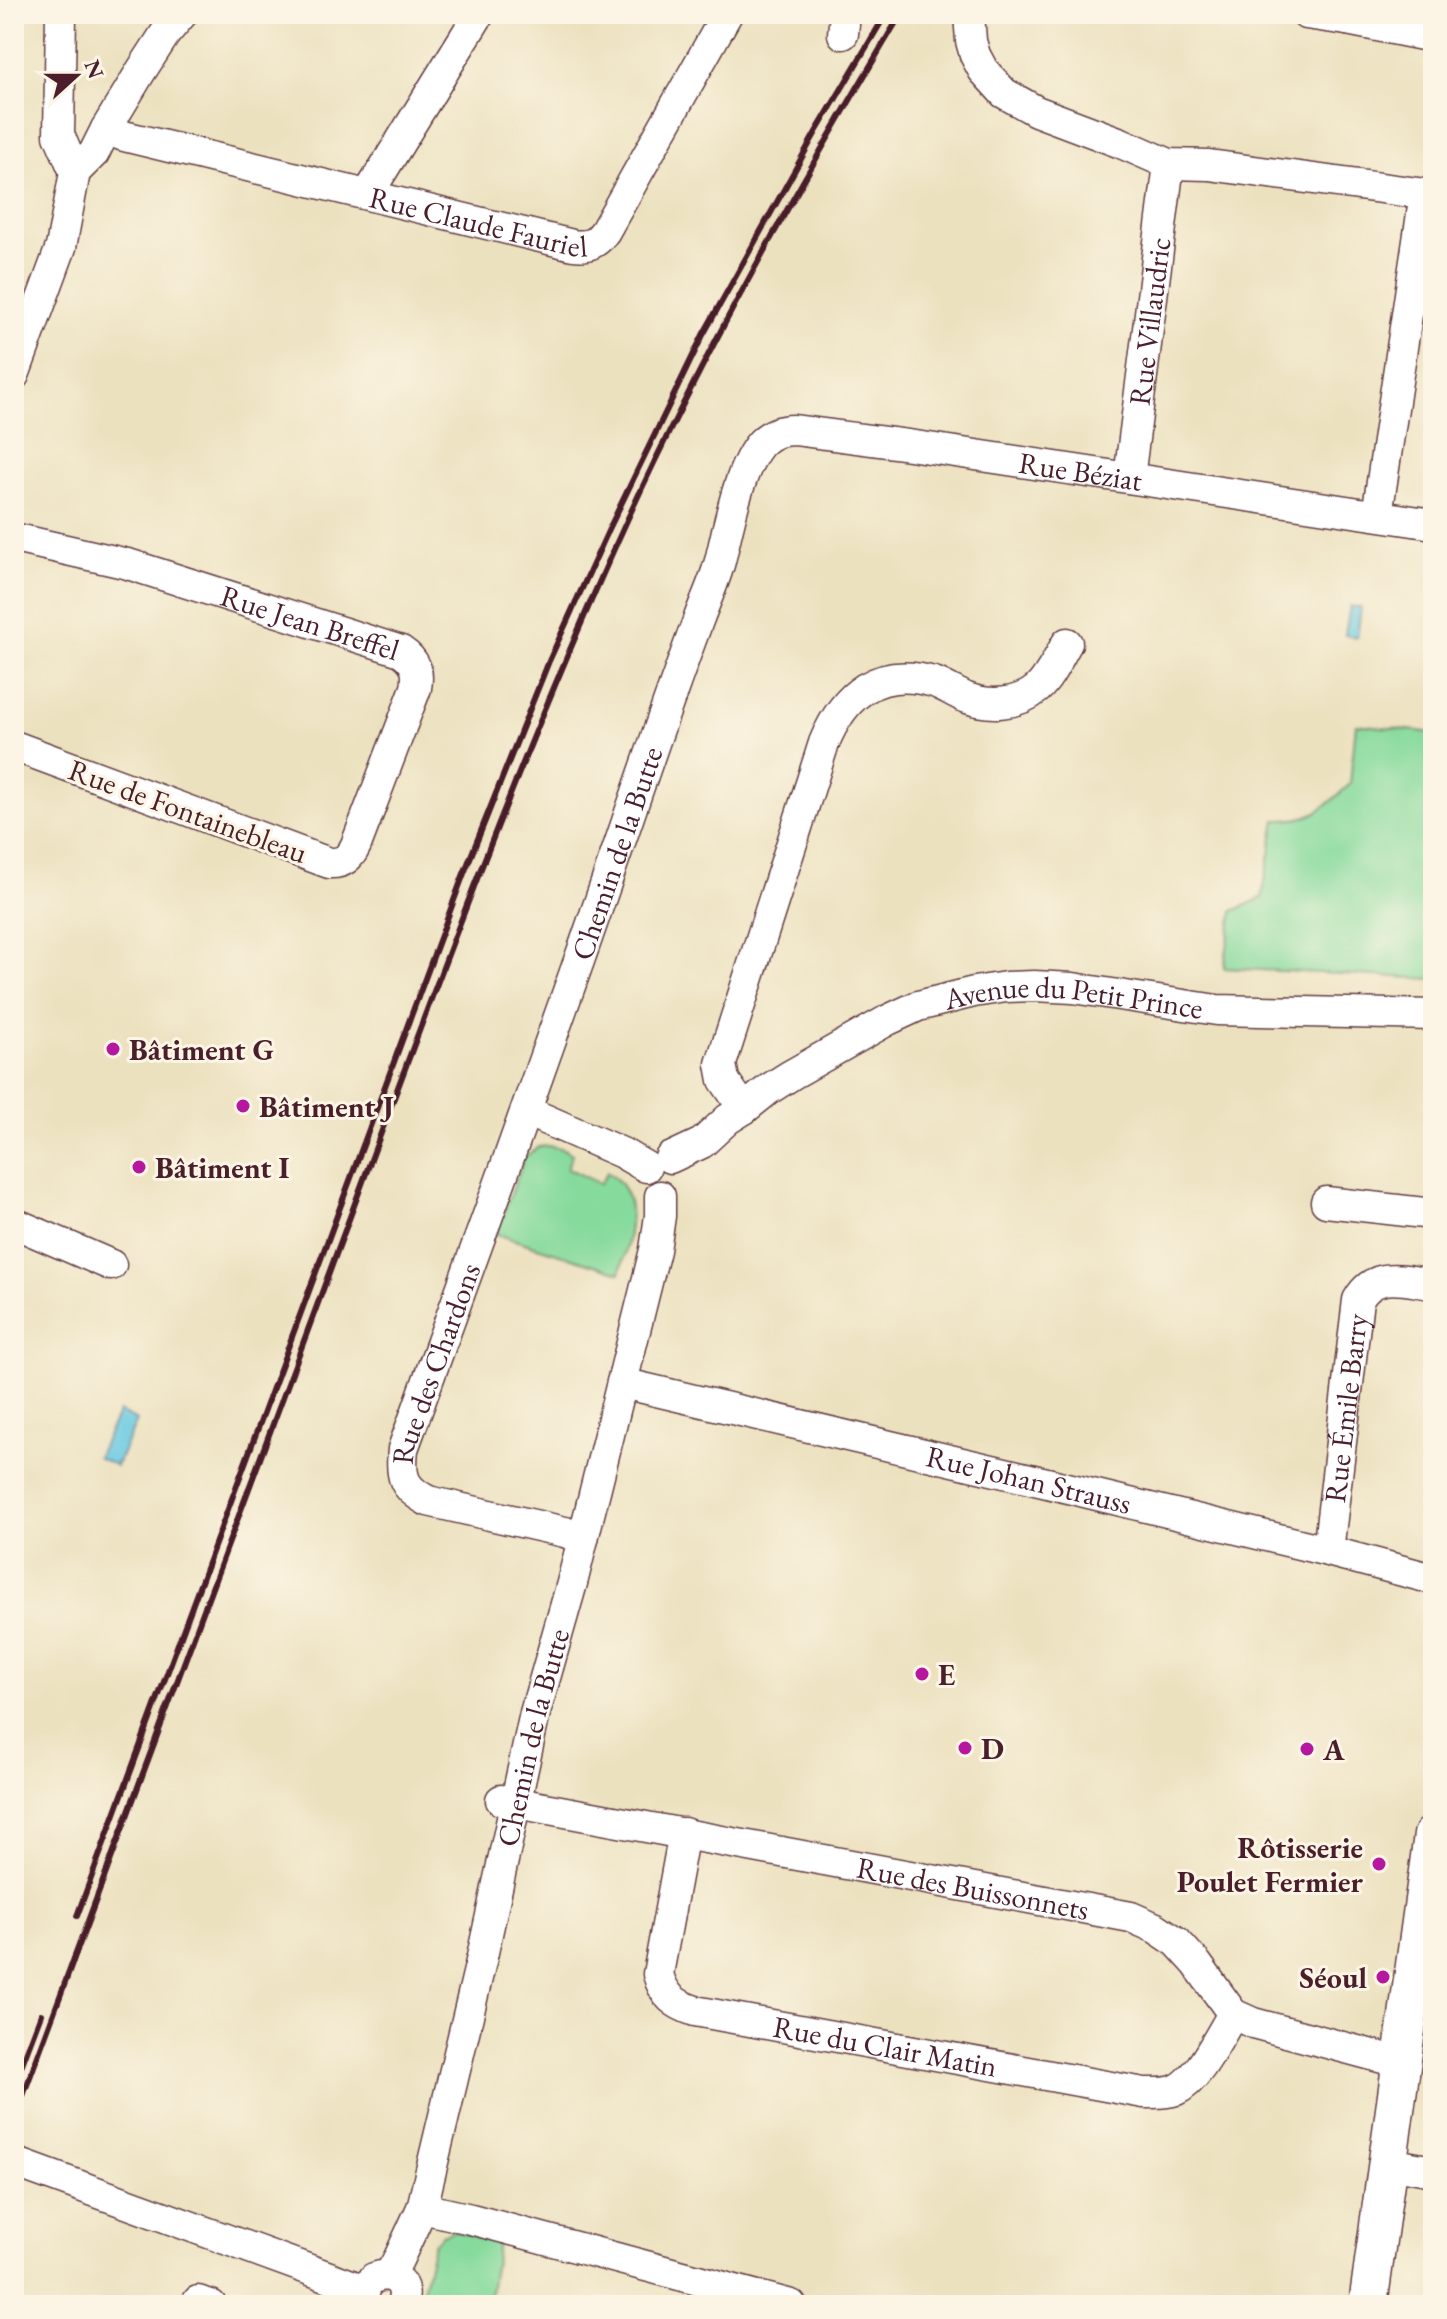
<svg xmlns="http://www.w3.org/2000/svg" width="1447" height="2319" font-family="'EB Garamond',serif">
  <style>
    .green { fill: #86da9c; stroke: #687c64; stroke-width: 2 }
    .water { fill: #63c7e1; stroke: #567386; stroke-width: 2 }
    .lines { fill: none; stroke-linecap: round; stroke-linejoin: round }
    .minor-casing { stroke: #623c41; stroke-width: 33 }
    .major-casing { stroke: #623c41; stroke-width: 41 }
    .minor { stroke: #fff; stroke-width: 30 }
    .major { stroke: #fff; stroke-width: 38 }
    .rail { stroke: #4a1f2b; stroke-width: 6 }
    .poi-dot { fill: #b5179e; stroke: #fcf5e5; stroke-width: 3 }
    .labels { text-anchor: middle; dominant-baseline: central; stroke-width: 6; stroke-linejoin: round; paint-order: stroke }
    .street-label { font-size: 30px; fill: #4a1f2b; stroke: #fcf5e5 }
    .poi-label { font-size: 30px; font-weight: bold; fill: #4a1f2b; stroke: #fcf5e5; text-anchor: start }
  </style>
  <rect width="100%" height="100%" fill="#fcf5e5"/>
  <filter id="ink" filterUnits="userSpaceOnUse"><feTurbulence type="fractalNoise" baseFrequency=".0125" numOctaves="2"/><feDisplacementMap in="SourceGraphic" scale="16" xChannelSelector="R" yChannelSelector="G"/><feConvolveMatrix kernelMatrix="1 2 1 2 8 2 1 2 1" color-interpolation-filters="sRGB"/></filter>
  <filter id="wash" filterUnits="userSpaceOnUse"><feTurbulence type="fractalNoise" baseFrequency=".006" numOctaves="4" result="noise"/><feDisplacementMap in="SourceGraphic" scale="32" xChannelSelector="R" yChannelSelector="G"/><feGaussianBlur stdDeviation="1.8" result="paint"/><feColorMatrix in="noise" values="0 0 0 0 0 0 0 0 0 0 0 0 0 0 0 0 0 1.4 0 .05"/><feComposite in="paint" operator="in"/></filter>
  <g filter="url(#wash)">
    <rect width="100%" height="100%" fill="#ece1bf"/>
    <g class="green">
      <path d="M 1356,724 L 1433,733 L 1433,979 L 1224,968 L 1233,911 L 1262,898 L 1276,820 C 1314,821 1323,809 1350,784 Z"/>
      <path d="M 549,1146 L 561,1148 L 572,1154 L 567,1168 L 600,1184 L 607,1172 C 644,1194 628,1239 620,1273 L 496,1234 L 525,1157 L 538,1147 Z"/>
      <path d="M 454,2231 L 498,2242 L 488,2305 L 419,2305 L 434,2244 L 442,2235 Z"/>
    </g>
    <g class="water">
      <path d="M 1350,606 L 1361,608 L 1357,637 L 1345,635 Z"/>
      <path d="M 119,1412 L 137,1421 L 116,1466 L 97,1457 Z"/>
    </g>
  </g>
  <g filter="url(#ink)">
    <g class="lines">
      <defs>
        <g id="minor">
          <path d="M 61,14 L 59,135 L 75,172"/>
          <path d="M 969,14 L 971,41 L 975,55 L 983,70 L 1004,93 L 1036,111 L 1121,143 L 1169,164 L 1209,165 L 1433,195"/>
          <path d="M 1306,14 L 1347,20"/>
          <path d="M 1348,14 L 1347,20 L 1433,37"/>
          <path d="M 843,34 L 845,14"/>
          <path id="s1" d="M 106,129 L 124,136 L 573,245 C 588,247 596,244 605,231 L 727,14"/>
          <path d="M 368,194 L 479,14"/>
          <path d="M 14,375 L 61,247 L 75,172 L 94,153 L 106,129 L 141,71 L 165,34 L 182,14"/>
          <path id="s2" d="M 1129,478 L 1169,164"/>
          <path d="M 1377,515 L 1425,194"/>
          <path id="s3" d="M 14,538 L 128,564 L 401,651 C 416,661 419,671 416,688 L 356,845 C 350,858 343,864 329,863 L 14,746"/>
          <path d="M 744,1109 L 724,1080 L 721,1064 L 824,743 C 844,694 878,666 934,682 C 945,686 955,693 967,698 C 989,706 1018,705 1037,689 C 1050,677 1058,658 1067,643"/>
          <path d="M 526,1111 L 622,1153 L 646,1167"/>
          <path id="s4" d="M 670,1158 L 702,1143 L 728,1119 L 744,1109 L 769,1089 L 791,1075 L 888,1020 L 918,1006 L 974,992 L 1006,987 L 1034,986 L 1073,988 L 1217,1010 L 1433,1015"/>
          <path d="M 1326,1202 L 1433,1214"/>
          <path d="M 14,1223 L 111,1265"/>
          <path id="s5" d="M 622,1383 L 1043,1482 L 1328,1551 L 1433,1579"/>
          <path id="s6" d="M 583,1539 L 565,1532 L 428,1501 C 403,1488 400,1477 403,1449 C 463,1285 523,1120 581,955 C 621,842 657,729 699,618 C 706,599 715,580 720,561 C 728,529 739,466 762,442 C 771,433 781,430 794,430 L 909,445 L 1433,524"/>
          <path id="s7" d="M 1328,1551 L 1358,1300 C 1375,1269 1404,1281 1433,1284"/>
          <path id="s8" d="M 501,1800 L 1131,1917 L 1156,1928 L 1177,1942 L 1197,1964 L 1233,2014 L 1253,2023 L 1402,2063"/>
          <path id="s9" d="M 684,1833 L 658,1974 C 664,1996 674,2004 695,2011 L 1144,2093 C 1155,2093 1165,2094 1176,2090 C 1199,2080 1219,2036 1233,2014"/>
          <path d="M 14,2162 L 365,2290"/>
          <path d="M 1389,2163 L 1433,2171"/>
          <path d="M 422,2208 L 471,2219 L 791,2305"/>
          <path id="s10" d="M 389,2275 L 398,2260 L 422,2208 L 482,1957 L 535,1713 L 572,1583 L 655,1250 L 660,1216 L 660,1196"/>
          <path d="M 374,2278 C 394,2270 409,2284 402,2305"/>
          <path d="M 197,2305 L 198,2301 L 211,2305"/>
        </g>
        <path id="major" d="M 1368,2305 L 1433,1835"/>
      </defs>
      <use href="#minor" class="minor-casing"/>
      <use href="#major" class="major-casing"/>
      <use href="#minor" class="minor"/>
      <use href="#major" class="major"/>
      <g class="rail">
        <path d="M 77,1916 L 463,876 L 549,661 L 609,529 L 703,335 L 816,132 L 886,14"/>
        <path d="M 14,2085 L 41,2014"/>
        <path d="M 14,2120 C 108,1864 205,1610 299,1354 C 401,1081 498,806 618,540 C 700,358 799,185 901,14"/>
      </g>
    </g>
  </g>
  <g class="poi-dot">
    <circle cx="113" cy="1049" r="8"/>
    <circle cx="243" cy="1106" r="8"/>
    <circle cx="139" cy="1167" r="8"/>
    <circle cx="922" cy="1674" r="8"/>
    <circle cx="965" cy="1748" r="8"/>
    <circle cx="1307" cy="1749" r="8"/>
    <circle cx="1379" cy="1864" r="8"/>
    <circle cx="1383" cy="1977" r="8"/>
  </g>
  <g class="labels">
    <g class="street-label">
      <text stroke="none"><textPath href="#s1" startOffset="384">Rue Claude Fauriel</textPath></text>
      <text stroke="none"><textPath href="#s2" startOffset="158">Rue Villaudric</textPath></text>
      <text stroke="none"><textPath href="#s6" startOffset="1618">Rue Béziat</textPath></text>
      <text stroke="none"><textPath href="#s3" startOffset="308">Rue Jean Breffel</textPath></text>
      <text transform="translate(188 811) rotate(20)">Rue de Fontainebleau</text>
      <text stroke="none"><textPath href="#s6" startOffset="856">Chemin de la Butte</textPath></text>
      <text stroke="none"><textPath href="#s4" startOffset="450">Avenue du Petit Prince</textPath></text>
      <text stroke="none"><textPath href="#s6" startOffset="314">Rue des Chardons</textPath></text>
      <text stroke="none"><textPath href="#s7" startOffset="144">Rue Émile Barry</textPath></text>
      <text stroke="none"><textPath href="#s5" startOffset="418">Rue Johan Strauss</textPath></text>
      <text stroke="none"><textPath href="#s10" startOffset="558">Chemin de la Butte</textPath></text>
      <text stroke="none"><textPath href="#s8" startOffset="480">Rue des Buissonnets</textPath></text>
      <text stroke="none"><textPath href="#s9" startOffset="392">Rue du Clair Matin</textPath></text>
    </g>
    <g class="poi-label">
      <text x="129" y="1049">Bâtiment G</text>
      <text x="259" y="1106">Bâtiment J</text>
      <text x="155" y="1167">Bâtiment I</text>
      <text x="938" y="1674">E</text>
      <text x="981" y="1748">D</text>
      <text x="1323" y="1749">A</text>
      <text x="1363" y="1847" text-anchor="end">Rôtisserie<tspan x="1363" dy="34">Poulet Fermier</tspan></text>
      <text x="1367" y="1977" text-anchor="end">Séoul</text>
    </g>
  </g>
  <rect width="1447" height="2319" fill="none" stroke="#fcf5e5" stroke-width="48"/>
  <g transform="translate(76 76) rotate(69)" stroke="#fcf5e5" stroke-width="6" paint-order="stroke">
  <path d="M0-6L14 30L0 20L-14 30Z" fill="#4a1f2b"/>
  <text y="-12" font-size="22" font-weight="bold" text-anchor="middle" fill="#4a1f2b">N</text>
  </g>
</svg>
